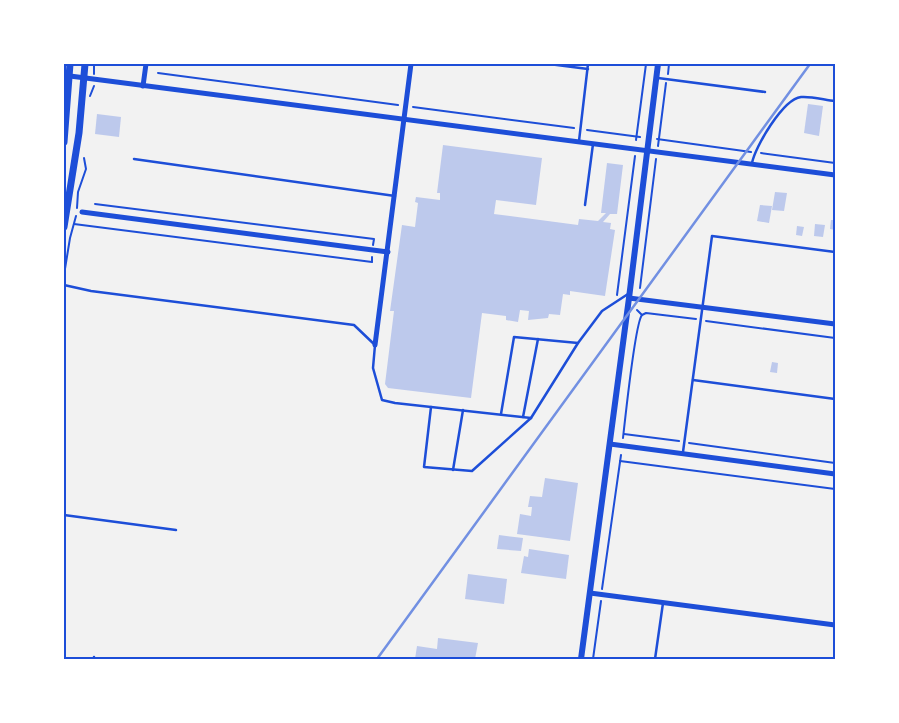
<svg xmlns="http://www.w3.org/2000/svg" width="899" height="723" font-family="Manrope,sans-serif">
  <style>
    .building { fill: #bdc9ec }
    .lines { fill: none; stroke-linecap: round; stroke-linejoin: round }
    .path { stroke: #1d4ed8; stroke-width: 2 }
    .service { stroke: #1d4ed8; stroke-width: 2.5 }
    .minor { stroke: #1d4ed8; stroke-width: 5 }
    .tertiary { stroke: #1d4ed8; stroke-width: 6 }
    .secondary { stroke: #1d4ed8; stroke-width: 7 }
    .rail { stroke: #7290e2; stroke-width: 2.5 }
    .neatline { fill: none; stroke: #1d4ed8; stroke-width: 2 }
  </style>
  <rect width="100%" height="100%" fill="#f2f2f2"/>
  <g class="building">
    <path d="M 808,104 L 823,106 L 819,136 L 804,133 Z"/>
    <path d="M 97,114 L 121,117 L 119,137 L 95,134 Z"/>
    <path d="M 443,145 L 542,158 L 536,205 L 496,200 L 494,214 L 578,225 L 579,219 L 598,221 L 606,213 L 601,213 L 607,163 L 623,165 L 617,214 L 610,214 L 603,222 L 611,223 L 610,229 L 615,230 L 605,296 L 570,291 L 570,295 L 563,294 L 560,315 L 549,314 L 548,318 L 528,320 L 529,311 L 520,310 L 518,322 L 506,320 L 506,316 L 482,313 L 471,398 L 388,388 L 385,384 L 394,311 L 390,311 L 402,225 L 415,227 L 418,203 L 415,202 L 416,197 L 440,200 L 440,193 L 437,193 Z"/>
    <path d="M 775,192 L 787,193 L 784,211 L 772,210 Z"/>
    <path d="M 760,205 L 772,206 L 769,223 L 757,221 Z"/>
    <path d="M 831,220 L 835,220 L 835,230 L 830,229 Z"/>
    <path d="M 815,224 L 825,225 L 823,237 L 814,236 Z"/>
    <path d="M 797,226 L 804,227 L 802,236 L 796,235 Z"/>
    <path d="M 772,362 L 778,363 L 777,373 L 770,372 Z"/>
    <path d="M 545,478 L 578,483 L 570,541 L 517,534 L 520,514 L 531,516 L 532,507 L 528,507 L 530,496 L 542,497 Z"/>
    <path d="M 499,535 L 523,538 L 521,551 L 497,549 Z"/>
    <path d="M 529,549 L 569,555 L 566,579 L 521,573 L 524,556 L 528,557 Z"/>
    <path d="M 468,574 L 507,579 L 504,604 L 465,599 Z"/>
    <path d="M 438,638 L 478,643 L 475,659 L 415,659 L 417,646 L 437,649 Z"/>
  </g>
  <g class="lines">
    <g class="path">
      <path d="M 94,64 L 94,74"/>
      <path d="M 158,73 L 398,105"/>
      <path d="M 668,74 L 669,64"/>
      <path d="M 90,96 L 94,86"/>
      <path d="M 413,107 L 574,128"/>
      <path d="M 587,130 L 640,137"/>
      <path d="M 657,139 L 751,152"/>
      <path d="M 636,140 L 646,64"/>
      <path d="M 658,146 L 666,83"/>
      <path d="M 761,153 L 835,163"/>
      <path d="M 95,204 L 374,239 L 373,245"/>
      <path d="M 77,208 L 78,192 L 86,169 L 84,158"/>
      <path d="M 74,224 L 372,262 L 372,257"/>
      <path d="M 64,275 L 70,238 L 76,216"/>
      <path d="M 640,288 L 656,159"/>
      <path d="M 617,295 L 635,156"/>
      <path d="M 642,315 L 646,313 L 696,319"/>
      <path d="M 706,321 L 835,338"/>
      <path d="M 624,434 L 679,441"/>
      <path d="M 623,438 C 625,421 635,323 642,315 L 637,310"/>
      <path d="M 689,443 L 835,463"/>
      <path d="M 620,461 L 835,489"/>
      <path d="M 602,589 L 621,455"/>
      <path d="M 593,659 L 601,601"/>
    </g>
    <g class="service">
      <path d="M 549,64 L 588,69"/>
      <path d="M 658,78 L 765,92"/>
      <path d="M 579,141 L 588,64"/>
      <path d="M 134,159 L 395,196"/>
      <path d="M 752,163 C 755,147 783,99 801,97 C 811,96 825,100 835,101"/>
      <path d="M 585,205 L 593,144"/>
      <path d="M 64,285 L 91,291 L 354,325 L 375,345 L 373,368 L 382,400 L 395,403 L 531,418 L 578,343 L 602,311 L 628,294"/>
      <path d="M 693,380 L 835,399"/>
      <path d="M 431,407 L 424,467 L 472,471 L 531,418"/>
      <path d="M 501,414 L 514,337 L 578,343"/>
      <path d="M 523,417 L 538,339"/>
      <path d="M 683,452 L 712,236 L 835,252"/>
      <path d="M 453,470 L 463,410"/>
      <path d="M 64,515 L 176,530"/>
      <path d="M 94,659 L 94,657"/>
      <path d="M 655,659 L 663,603"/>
    </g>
    <g class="minor">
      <path d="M 70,76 L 835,175"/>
      <path d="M 143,86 L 146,64"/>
      <path d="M 82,212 L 388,252"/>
      <path d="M 629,298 L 835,324"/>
      <path d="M 375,345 L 411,64"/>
      <path d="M 610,444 L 835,474"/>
      <path d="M 590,593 L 835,625"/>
    </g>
    <path class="tertiary" d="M 581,659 L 629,298 L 658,64"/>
    <g class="secondary">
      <path d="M 64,142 L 70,64"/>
      <path d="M 64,227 L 79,133 L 85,64"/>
    </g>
    <path class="rail" d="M 377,659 L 810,64"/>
  </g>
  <rect width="899" height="723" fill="none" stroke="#ffffff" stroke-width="130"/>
  <rect x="65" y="65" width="769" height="593" class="neatline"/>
</svg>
